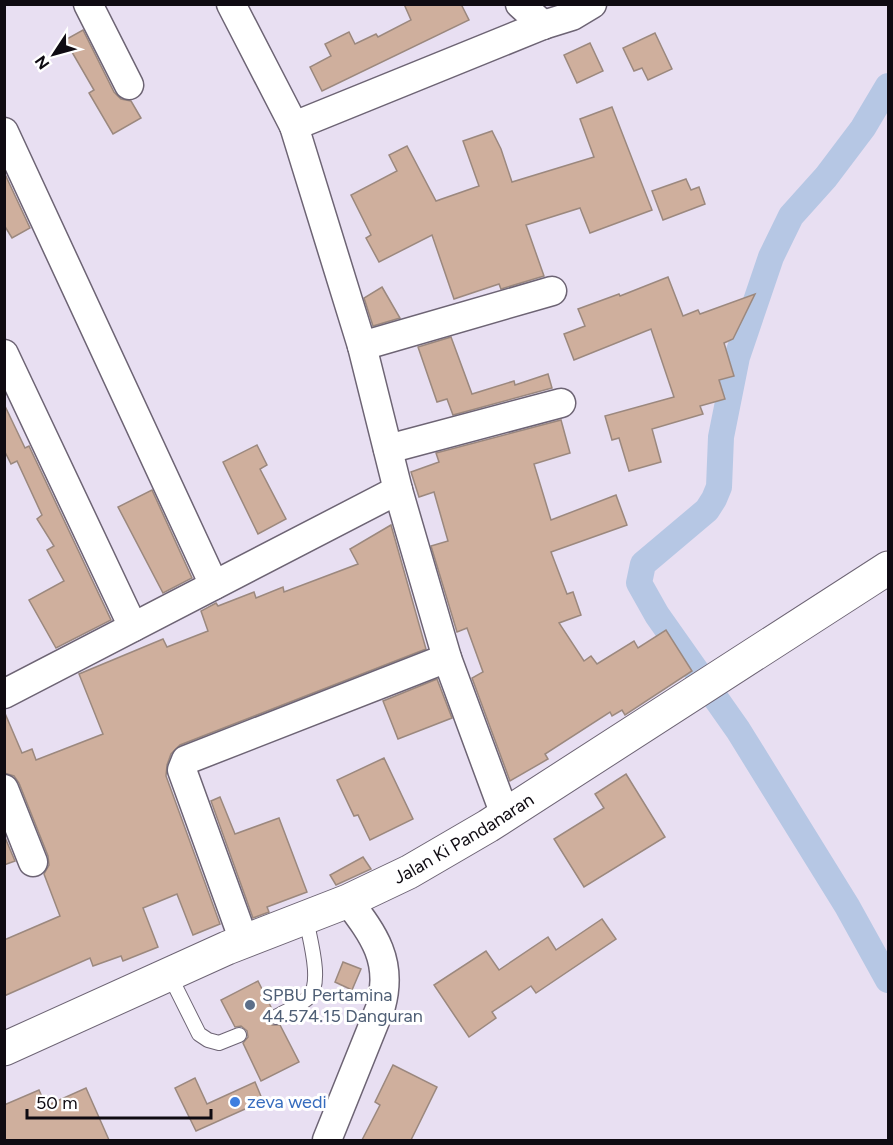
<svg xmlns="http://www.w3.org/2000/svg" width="893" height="1145" font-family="Figtree,sans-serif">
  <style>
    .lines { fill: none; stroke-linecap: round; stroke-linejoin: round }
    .canal { stroke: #b6c7e4; stroke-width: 26 }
    .building { fill: #cfaf9d; stroke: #9b887e; stroke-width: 1.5 }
    .lane-casing { stroke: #6d6474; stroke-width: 16 }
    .street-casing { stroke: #6d6474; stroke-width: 31 }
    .secondary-casing { stroke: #6d6474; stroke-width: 35 }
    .lane { stroke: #fff; stroke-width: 14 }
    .street { stroke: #fff; stroke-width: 28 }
    .secondary { stroke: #fff; stroke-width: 33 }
    .service-dot { fill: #5c6f8a; stroke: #fff; stroke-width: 2 }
    .shop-dot { fill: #3f7fe0; stroke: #fff; stroke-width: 2 }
    .labels { text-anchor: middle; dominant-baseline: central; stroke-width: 6; stroke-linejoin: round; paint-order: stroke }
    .street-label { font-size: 18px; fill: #0f0b12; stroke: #fff }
    .service-label { font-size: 18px; fill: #4e5e75; stroke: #fff; text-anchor: start }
    .shop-label { font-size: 18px; fill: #366cbe; stroke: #fff; text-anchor: start }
  </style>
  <rect width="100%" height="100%" fill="#e8dff2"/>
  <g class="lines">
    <path class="canal" d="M 888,86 L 863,128 L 826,177 L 791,216 L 771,257 L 737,357 L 721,437 L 719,487 L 714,499 L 707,510 L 643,564 L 639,583 L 657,615 L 738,730 L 847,906 L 888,980"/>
  </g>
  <g class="building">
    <path d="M 404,4 L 461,4 L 469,20 L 322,91 L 310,67 L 331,56 L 325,44 L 349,32 L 355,44 L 376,34 L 378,37 L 411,20 Z"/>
    <path d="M 83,30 L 114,92 L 121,99 L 131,101 L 141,118 L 113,134 L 89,93 L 94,90 L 65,40 Z"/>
    <path d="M 655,33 L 672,69 L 648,80 L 642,68 L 634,71 L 623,48 Z"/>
    <path d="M 590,43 L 603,71 L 577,83 L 564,55 Z"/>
    <path d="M 612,107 L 652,210 L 590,233 L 580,208 L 526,225 L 544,276 L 501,289 L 499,284 L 454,299 L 432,235 L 379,262 L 366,238 L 371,235 L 351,195 L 397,171 L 389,155 L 407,146 L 436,201 L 479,186 L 463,141 L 492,131 L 501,149 L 512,182 L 594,157 L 580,119 Z"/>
    <path d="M 4,172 L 30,228 L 12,238 L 4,225 Z"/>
    <path d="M 686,179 L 691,190 L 699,187 L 705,204 L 663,220 L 652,191 Z"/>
    <path d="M 668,277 L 683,316 L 698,310 L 700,314 L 755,294 L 733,339 L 724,343 L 734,376 L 719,380 L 725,399 L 700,406 L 703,414 L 652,429 L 661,462 L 629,471 L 619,438 L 612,440 L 605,416 L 674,397 L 651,329 L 574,360 L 564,334 L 585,326 L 578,309 L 619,294 L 620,296 Z"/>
    <path d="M 382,287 L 400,318 L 373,326 L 364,298 Z"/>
    <path d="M 451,337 L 472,394 L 514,381 L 515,385 L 548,374 L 552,388 L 453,415 L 447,399 L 437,402 L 418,347 Z"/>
    <path d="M 4,404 L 25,448 L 29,446 L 111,620 L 56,648 L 29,600 L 64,581 L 47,550 L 54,546 L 37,519 L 42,515 L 17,461 L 11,464 L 4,450 Z"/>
    <path d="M 561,420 L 570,453 L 534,464 L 551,520 L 616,495 L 627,525 L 551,552 L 567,594 L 573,592 L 581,615 L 559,623 L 584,661 L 591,656 L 597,664 L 634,641 L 638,648 L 666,630 L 692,671 L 625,715 L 622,710 L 612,716 L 610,712 L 545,754 L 548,759 L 510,781 L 472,678 L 483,672 L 467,628 L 457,632 L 431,546 L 448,541 L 434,492 L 419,497 L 411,472 L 439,462 L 436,453 Z"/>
    <path d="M 257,445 L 267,465 L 260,469 L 286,519 L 258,534 L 223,462 Z"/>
    <path d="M 152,490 L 192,578 L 163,593 L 118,507 Z"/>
    <path d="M 391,525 L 426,649 L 180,745 L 171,754 L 167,765 L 166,776 L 220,924 L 193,935 L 177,894 L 143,908 L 158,947 L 123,961 L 121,956 L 93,966 L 90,958 L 4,996 L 4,940 L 60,916 L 44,874 L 49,865 L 48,856 L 19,783 L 14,776 L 4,773 L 4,711 L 22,753 L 32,749 L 36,760 L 103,734 L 79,674 L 163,639 L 167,647 L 208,631 L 201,611 L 216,603 L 218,606 L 254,592 L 256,598 L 283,587 L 284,592 L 358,564 L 350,549 Z"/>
    <path d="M 437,679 L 452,718 L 398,739 L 383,701 Z"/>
    <path d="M 384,758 L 413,819 L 370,840 L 358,815 L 354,816 L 337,780 Z"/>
    <path d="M 626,774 L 665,837 L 584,887 L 554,839 L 604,808 L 595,794 Z"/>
    <path d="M 220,797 L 235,834 L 279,818 L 307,892 L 267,907 L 269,912 L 253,918 L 211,801 Z"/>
    <path d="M 4,835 L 15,861 L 4,865 Z"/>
    <path d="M 363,857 L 371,869 L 336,885 L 330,875 Z"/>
    <path d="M 602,919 L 616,939 L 536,993 L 531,986 L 492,1012 L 496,1018 L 469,1037 L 434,985 L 486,951 L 499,970 L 548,937 L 556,950 Z"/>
    <path d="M 343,962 L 361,969 L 352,990 L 335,982 Z"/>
    <path d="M 258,981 L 272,1009 L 268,1013 L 268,1021 L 272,1025 L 280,1025 L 299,1062 L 261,1081 L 243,1043 L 248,1037 L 247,1031 L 241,1026 L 235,1027 L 221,1000 Z"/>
    <path d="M 393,1065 L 437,1087 L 411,1140 L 362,1140 L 380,1105 L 375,1102 Z"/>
    <path d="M 195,1078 L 207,1104 L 255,1082 L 263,1101 L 196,1131 L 175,1088 Z"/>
    <path d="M 86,1088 L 109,1140 L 4,1140 L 4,1105 L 39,1090 L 46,1106 Z"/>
  </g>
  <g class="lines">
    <defs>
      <g id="lane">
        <path d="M 169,974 L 199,1034 L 208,1040 L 219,1043 L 239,1035"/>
        <path d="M 276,1017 C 286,1011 301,1005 309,997 C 323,982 309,937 306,918"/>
      </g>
      <g id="street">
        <path d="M 88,4 L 129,85"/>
        <path d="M 231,4 L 294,126"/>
        <path d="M 520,4 L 543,25"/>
        <path d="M 4,132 L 214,585"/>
        <path d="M 362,346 L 552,291"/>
        <path d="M 4,354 L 133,627"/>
        <path d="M 388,449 L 561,403"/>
        <path d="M 4,694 L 398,490"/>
        <path d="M 4,789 L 33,862"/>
        <path d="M 505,815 L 447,658 L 398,490 L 362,346 L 294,126 L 543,25 L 572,16 L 592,4"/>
        <path d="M 244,941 L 182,770 L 186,760 L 447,658"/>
        <path d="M 327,1140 L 381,1006 C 393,961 374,935 348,901"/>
      </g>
      <g id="secondary">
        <path id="s1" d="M 4,1049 L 227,948 L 348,901 L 409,872 L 488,826 L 888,568"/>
      </g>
    </defs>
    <use href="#lane" class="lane-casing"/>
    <use href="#street" class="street-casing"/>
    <use href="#secondary" class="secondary-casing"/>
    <use href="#lane" class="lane"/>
    <use href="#street" class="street"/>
    <use href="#secondary" class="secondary"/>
  </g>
  <circle class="service-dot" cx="250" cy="1005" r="6"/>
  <circle class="shop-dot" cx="235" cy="1102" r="6"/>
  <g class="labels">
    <g class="street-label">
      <text stroke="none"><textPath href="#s1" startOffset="506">Jalan Ki Pandanaran</textPath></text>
    </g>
    <g class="service-label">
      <text x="262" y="995">SPBU Pertamina<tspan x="262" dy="21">44.574.15 Danguran</tspan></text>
    </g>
    <g class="shop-label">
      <text x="247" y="1102">zeva wedi</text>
    </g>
  </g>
  <rect width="893" height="1145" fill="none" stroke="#0f0b12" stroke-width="12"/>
  <g transform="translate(54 54) rotate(234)" stroke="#ffffff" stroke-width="4.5" paint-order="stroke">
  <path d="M0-4.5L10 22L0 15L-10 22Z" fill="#0f0b12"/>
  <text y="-9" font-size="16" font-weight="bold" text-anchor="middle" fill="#0f0b12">N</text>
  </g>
  <path d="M27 1109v9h184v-9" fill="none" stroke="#0f0b12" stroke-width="3"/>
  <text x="36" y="1109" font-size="18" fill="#0f0b12" stroke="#ffffff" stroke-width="4.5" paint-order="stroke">50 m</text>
</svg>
